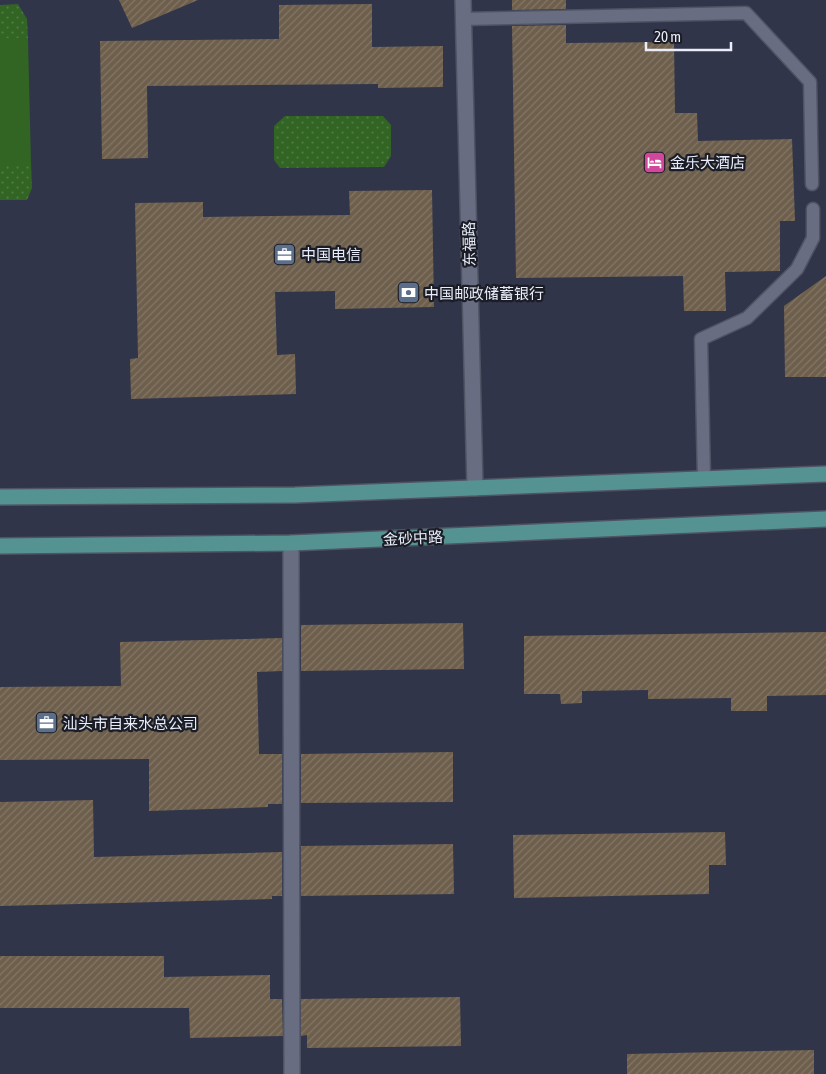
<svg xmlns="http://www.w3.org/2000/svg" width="826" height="1074" font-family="'Asap Condensed','Noto Sans SC',sans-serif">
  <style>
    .grass { fill: url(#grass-dots) }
    .park { fill: #326424 }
    .building { fill: url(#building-hatch) }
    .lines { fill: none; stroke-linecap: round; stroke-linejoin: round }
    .lane-casing { stroke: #4f5363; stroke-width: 15 }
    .street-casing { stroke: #4f5363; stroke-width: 18 }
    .primary-casing { stroke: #4f5363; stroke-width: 18 }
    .lane { stroke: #686d82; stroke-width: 12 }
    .street { stroke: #686d82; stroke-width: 15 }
    .primary { stroke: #559392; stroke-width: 15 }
    .labels { text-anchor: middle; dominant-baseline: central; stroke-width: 4.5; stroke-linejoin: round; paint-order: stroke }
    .poi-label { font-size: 15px; fill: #e9ecf9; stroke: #1b1d26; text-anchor: start }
    .street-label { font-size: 15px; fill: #e9ecf9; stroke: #1b1d26 }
  </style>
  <defs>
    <pattern id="grass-dots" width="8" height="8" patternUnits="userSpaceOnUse" patternTransform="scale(1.25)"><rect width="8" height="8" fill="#326424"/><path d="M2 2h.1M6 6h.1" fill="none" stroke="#507a45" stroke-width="1.8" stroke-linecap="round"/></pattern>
    <pattern id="building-hatch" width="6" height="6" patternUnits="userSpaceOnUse" patternTransform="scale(1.25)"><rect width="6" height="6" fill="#6e5f4c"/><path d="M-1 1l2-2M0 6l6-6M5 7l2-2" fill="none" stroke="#837667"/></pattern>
  </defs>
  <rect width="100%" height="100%" fill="#313549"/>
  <g class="grass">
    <path d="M 18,4 L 27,19 L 28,38 L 0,38 L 0,5 Z"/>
    <path d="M 285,116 L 383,116 L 391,125 L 391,156 L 384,167 L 280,168 L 274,160 L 274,126 Z"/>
    <path d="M 0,164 L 31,164 L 32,188 L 27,200 L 0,200 Z"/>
  </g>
  <path class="park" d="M 28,38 L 31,164 L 0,164 L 0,38 Z"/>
  <g class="building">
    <path d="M 119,0 L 198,0 L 132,28 Z"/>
    <path d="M 512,0 L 566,0 L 566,9 L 512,10 Z"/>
    <path d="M 372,4 L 372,47 L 443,46 L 443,87 L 378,88 L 378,84 L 147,86 L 148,158 L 102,159 L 100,41 L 279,39 L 279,5 Z"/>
    <path d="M 566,25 L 566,43 L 674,42 L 675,113 L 697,113 L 698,141 L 792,139 L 795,221 L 780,221 L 780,271 L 725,272 L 726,311 L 684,311 L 683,276 L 516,278 L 512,26 Z"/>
    <path d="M 432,190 L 434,307 L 335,309 L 335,291 L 275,292 L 277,355 L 295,354 L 296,394 L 131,399 L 130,359 L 138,358 L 135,203 L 203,202 L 203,217 L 350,215 L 349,191 Z"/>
    <path d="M 826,276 L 826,377 L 785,377 L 784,306 Z"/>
    <path d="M 463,623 L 464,669 L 301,671 L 301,625 Z"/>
    <path d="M 826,632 L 826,695 L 767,696 L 767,711 L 731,711 L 731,698 L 648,699 L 648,690 L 582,691 L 582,703 L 561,704 L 560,694 L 524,694 L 524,636 Z"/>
    <path d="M 282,638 L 282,671 L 257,672 L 259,754 L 282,754 L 282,804 L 268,804 L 268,807 L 149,811 L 149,759 L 0,760 L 0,687 L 121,686 L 120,642 Z"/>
    <path d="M 453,752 L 453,802 L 301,803 L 301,754 Z"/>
    <path d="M 93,800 L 94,857 L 282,852 L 282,896 L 272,896 L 272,899 L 0,906 L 0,802 Z"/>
    <path d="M 725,832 L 726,865 L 709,865 L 709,894 L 514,898 L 513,835 Z"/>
    <path d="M 453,844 L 454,894 L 301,896 L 301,846 Z"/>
    <path d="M 0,956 L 164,956 L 164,977 L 270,975 L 270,999 L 282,999 L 283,1036 L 190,1038 L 189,1008 L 0,1008 Z"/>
    <path d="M 460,997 L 461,1046 L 307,1048 L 307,1035 L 301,1036 L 301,999 Z"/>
    <path d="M 814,1050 L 814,1074 L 627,1074 L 627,1054 Z"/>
  </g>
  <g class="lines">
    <defs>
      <g id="lane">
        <path d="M 463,19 L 746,13 L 810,82 L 812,184"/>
        <path d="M 704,479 L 701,339 L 747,318 L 797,269 L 813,238 L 813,209"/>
      </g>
      <g id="street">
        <path d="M 463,0 L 475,488"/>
        <path d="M 291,543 L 292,1074"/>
      </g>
      <g id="primary">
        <path d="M 0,497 L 295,495 L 826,474"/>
        <path d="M 0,546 L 291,543 L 826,519"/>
      </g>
    </defs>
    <use href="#lane" class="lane-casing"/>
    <use href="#street" class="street-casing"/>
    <use href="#primary" class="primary-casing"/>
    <use href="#lane" class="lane"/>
    <use href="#street" class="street"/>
    <use href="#primary" class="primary"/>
  </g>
  <defs>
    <symbol id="hotel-square" viewBox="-11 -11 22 22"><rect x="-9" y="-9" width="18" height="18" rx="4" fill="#d1479c" stroke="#1b1d26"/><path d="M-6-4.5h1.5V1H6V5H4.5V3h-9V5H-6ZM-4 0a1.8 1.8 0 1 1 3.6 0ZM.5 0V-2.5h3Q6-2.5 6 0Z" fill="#fff"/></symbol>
    <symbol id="office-square" viewBox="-11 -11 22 22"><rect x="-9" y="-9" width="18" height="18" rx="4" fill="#5c6f8a" stroke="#1b1d26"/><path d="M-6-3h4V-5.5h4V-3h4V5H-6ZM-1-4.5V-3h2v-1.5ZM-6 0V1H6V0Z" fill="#fff"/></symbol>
    <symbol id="bank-square" viewBox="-11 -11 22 22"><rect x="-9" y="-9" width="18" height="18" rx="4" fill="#5c6f8a" stroke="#1b1d26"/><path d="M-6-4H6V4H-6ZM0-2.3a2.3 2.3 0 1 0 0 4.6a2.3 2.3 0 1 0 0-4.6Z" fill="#fff"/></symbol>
  </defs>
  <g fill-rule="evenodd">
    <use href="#hotel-square" x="642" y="150" width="25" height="25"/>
    <use href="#office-square" x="272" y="242" width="25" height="25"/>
    <use href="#bank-square" x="396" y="280" width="25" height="25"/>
    <use href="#office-square" x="34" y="710" width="25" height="25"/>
  </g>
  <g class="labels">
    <g class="poi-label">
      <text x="670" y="162">金乐大酒店</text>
      <text x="301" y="254">中国电信</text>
      <text x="424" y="293">中国邮政储蓄银行</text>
      <text x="63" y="723">汕头市自来水总公司</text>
    </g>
    <g class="street-label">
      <text transform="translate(469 244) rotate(-91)">东福路</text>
      <text transform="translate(413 538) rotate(-3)">金砂中路</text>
    </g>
  </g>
  <path d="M646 42v8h85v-8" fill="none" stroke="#e9ecf9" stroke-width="2.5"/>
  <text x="654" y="42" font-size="15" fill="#e9ecf9" stroke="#1b1d26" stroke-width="4" paint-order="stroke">20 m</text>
</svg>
